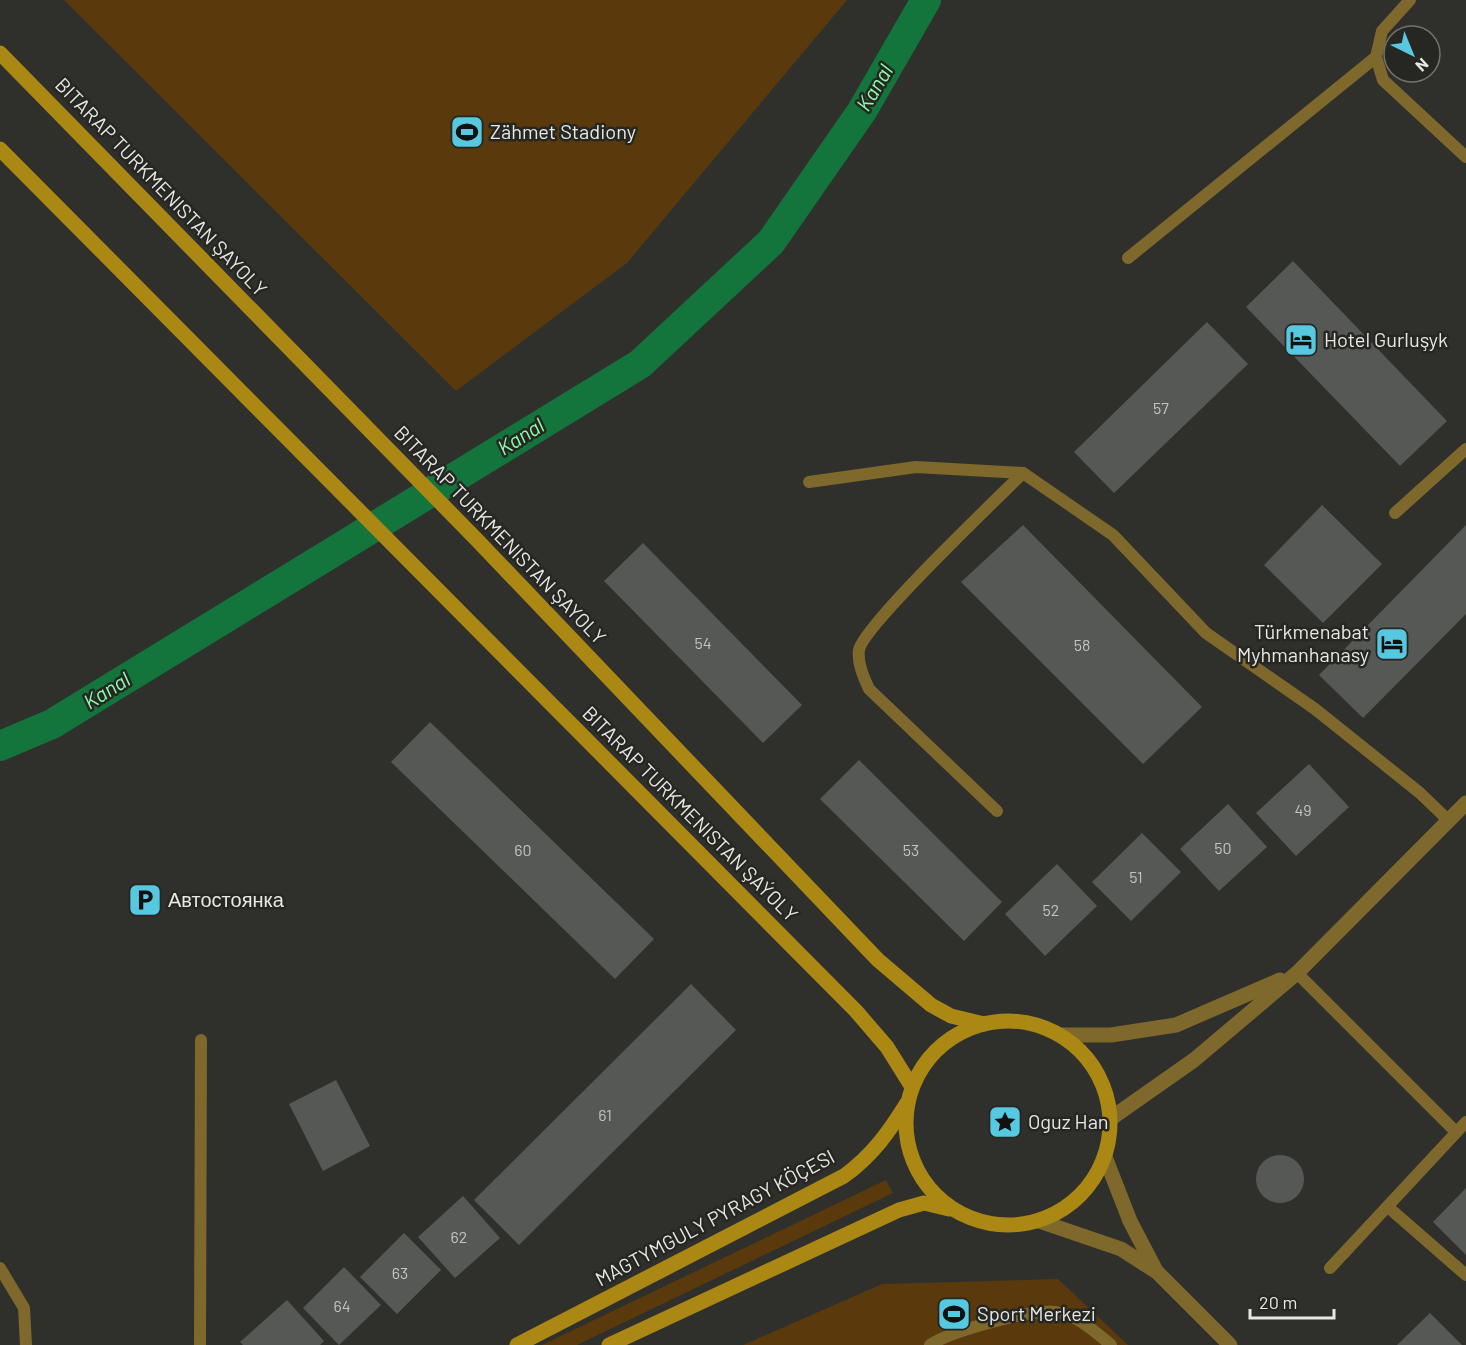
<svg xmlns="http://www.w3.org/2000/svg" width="1466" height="1345" viewBox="0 0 1466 1345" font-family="Barlow,sans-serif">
  <rect width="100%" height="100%" fill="#2f302c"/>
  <!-- green -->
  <g fill="#5a390d">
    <path d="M64 0H847L627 263 456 391Z"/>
    <path d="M886 1180 893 1193 577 1345H542Z"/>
    <path d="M1058 1279 1128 1345H743L882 1284Z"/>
  </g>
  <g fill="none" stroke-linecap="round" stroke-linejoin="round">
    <!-- canal -->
    <path stroke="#13753b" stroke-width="30" d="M0 746 52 724 640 364 771 242 862 111 926 0"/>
  </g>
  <!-- building -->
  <g fill="#565855">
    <path d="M1293 261 1447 421 1400 466 1246 307Z"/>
    <path d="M1207 322 1248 364 1114 493 1074 452Z"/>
    <path d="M1322 505 1382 564 1323 623 1264 565Z"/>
    <path d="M1023 525 1202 707 1143 764 961 582Z"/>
    <path d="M1466 525V614L1363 718 1319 675Z"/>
    <path d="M643 543 802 705 763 743 604 581Z"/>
    <path d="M430 722 654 939 615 979 391 762Z"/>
    <path d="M859 760 1002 902 964 941 820 799Z"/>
    <path d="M1309 764 1349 807 1296 856 1256 813Z"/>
    <path d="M1228 804 1267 847 1219 891 1180 849Z"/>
    <path d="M1142 833 1181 872 1131 921 1092 882Z"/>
    <path d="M1057 864 1097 906 1045 956 1005 914Z"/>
    <path d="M691 984 736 1030 519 1245 474 1200Z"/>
    <path d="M336 1080 370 1146 323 1171 289 1104Z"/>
    <circle cx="1280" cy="1179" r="24"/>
    <path d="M1466 1188V1255L1433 1222Z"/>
    <path d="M463 1196 500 1238 455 1278 418 1237Z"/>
    <path d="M404 1233 441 1270 397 1314 360 1277Z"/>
    <path d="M344 1267 381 1305 339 1345 303 1308Z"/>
    <path d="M287 1300 324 1341 320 1345H243L240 1342Z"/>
    <path d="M1430 1313 1462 1345H1397Z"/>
  </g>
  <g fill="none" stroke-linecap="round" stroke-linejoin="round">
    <!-- service -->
    <g stroke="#7e682c" stroke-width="12">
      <path d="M1410 0 1382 31 1376 57 1383 80 1466 157"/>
      <path d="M1128 258 1376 57"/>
      <path d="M809 482 916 467 1023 473 1113 535 1206 633 1315 709 1420 793 1449 821"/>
      <path d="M1395 513 1466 449"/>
      <path d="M997 811 869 689C864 678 857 663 859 650 863 626 998 498 1023 473"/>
      <path d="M1297 973 1456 1132"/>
      <path d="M1388 1207 1466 1275"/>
      <path d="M0 1268 24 1308 26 1345"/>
      <path d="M1330 1268 1466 1122"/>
      <path d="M200 1345 201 1040"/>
      <path d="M930 1345C951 1331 1031 1309 1055 1312 1078 1315 1094 1331 1111 1345"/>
    </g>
    <!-- tertiary -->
    <g stroke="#7e682c" stroke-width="15">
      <path d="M1061 1035H1111L1176 1025 1280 980"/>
      <path d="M1110 1119 1194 1060 1297 973 1466 803"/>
      <path d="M1105 1157 1130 1221 1155 1269"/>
      <path d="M1039 1221 1121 1249 1157 1272 1230 1345"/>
    </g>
    <!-- secondary -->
    <g stroke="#ab8714" stroke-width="15">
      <path d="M0 53 477 540 878 960 931 1005 951 1016 984 1024"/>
      <path d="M0 149 856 1011 887 1047 912 1087"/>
      <circle cx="1008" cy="1123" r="102"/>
      <path d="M517 1345 844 1176C872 1156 889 1132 907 1103"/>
      <path d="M609 1345 899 1210 924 1203 949 1209"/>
    </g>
  </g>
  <!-- icons -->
  <defs>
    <g id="stadium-square" transform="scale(1.725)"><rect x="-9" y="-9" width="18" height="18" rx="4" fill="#56c9e1" stroke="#262622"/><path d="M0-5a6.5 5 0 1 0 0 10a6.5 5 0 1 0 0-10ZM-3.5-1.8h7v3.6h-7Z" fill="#111"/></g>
    <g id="hotel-square" transform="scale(1.725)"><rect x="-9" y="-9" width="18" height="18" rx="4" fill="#56c9e1" stroke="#262622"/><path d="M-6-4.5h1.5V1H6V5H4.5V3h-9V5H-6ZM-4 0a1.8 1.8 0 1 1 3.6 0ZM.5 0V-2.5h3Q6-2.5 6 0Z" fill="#111"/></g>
    <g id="parking-square" transform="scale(1.725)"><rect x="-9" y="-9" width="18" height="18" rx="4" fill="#56c9e1" stroke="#262622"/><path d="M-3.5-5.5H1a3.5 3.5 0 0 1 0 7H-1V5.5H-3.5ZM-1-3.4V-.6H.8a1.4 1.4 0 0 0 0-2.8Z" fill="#111"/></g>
    <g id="sight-square" transform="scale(1.725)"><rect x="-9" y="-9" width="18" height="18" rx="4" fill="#56c9e1" stroke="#262622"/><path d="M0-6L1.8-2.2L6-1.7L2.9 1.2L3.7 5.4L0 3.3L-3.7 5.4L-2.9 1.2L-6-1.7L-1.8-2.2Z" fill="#111"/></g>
  </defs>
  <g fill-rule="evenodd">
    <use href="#stadium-square" x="467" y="132"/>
    <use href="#hotel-square" x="1301" y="340"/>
    <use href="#hotel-square" x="1392" y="644"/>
    <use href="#parking-square" x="145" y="900"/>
    <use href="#sight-square" x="1005" y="1122"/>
    <use href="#stadium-square" x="954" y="1314"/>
  </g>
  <g text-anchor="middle" stroke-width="5" stroke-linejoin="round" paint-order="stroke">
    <!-- number labels -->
    <g font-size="16" fill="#c3c4c1">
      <text x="1161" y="414">57</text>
      <text x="703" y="649">54</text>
      <text x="1082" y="651">58</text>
      <text x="1303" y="816">49</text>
      <text x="1223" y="854">50</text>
      <text x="523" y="856">60</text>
      <text x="911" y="856">53</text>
      <text x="1136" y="883">51</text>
      <text x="1051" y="916">52</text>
      <text x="605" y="1121">61</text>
      <text x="459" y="1243">62</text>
      <text x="400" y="1279">63</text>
      <text x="342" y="1312">64</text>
    </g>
    <!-- poi labels -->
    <g font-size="20" fill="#e7e8e5" stroke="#262622" text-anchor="start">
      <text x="490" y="139">Zähmet Stadiony</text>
      <text x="1324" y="347">Hotel Gurluşyk</text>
      <text x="1369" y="639" text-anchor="end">Türkmenabat<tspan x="1369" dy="23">Myhmanhanasy</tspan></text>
      <text x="168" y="907">Автостоянка</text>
      <text x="1028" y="1129">Oguz Han</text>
      <text x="977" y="1321">Sport Merkezi</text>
    </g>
    <!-- street labels -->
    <g font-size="20" fill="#e7e8e5" stroke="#262622">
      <text transform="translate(161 187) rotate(46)" y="7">BITARAP TURKMENISTAN ŞAYOLY</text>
      <text transform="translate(500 535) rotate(46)" y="7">BITARAP TURKMENISTAN ŞAYOLY</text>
      <text transform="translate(690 814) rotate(45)" y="7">BITARAP TURKMENISTAN ŞAÝOLY</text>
      <text transform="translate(715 1218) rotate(-28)" y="7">MAGTYMGULY PYRAGY KÖÇESI</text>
    </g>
    <!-- water labels -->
    <g font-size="21" font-style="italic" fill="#8cfeab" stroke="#262622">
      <text transform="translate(875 88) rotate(-59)" y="7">Kanal</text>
      <text transform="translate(521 437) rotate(-32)" y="7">Kanal</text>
      <text transform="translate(107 691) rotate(-32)" y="7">Kanal</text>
    </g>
  </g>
  <!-- north arrow -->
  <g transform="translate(1412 54) rotate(137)"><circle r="28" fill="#262622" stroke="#737470" stroke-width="1.5"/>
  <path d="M0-4.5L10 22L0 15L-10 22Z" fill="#56c9e1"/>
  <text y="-9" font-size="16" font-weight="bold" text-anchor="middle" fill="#e7e8e5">N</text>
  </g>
  <!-- scale -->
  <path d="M1250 1309v9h84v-9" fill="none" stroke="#e7e8e5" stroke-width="3"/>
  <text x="1259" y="1309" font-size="18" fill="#e7e8e5" stroke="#262622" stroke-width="4.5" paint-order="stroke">20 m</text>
</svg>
